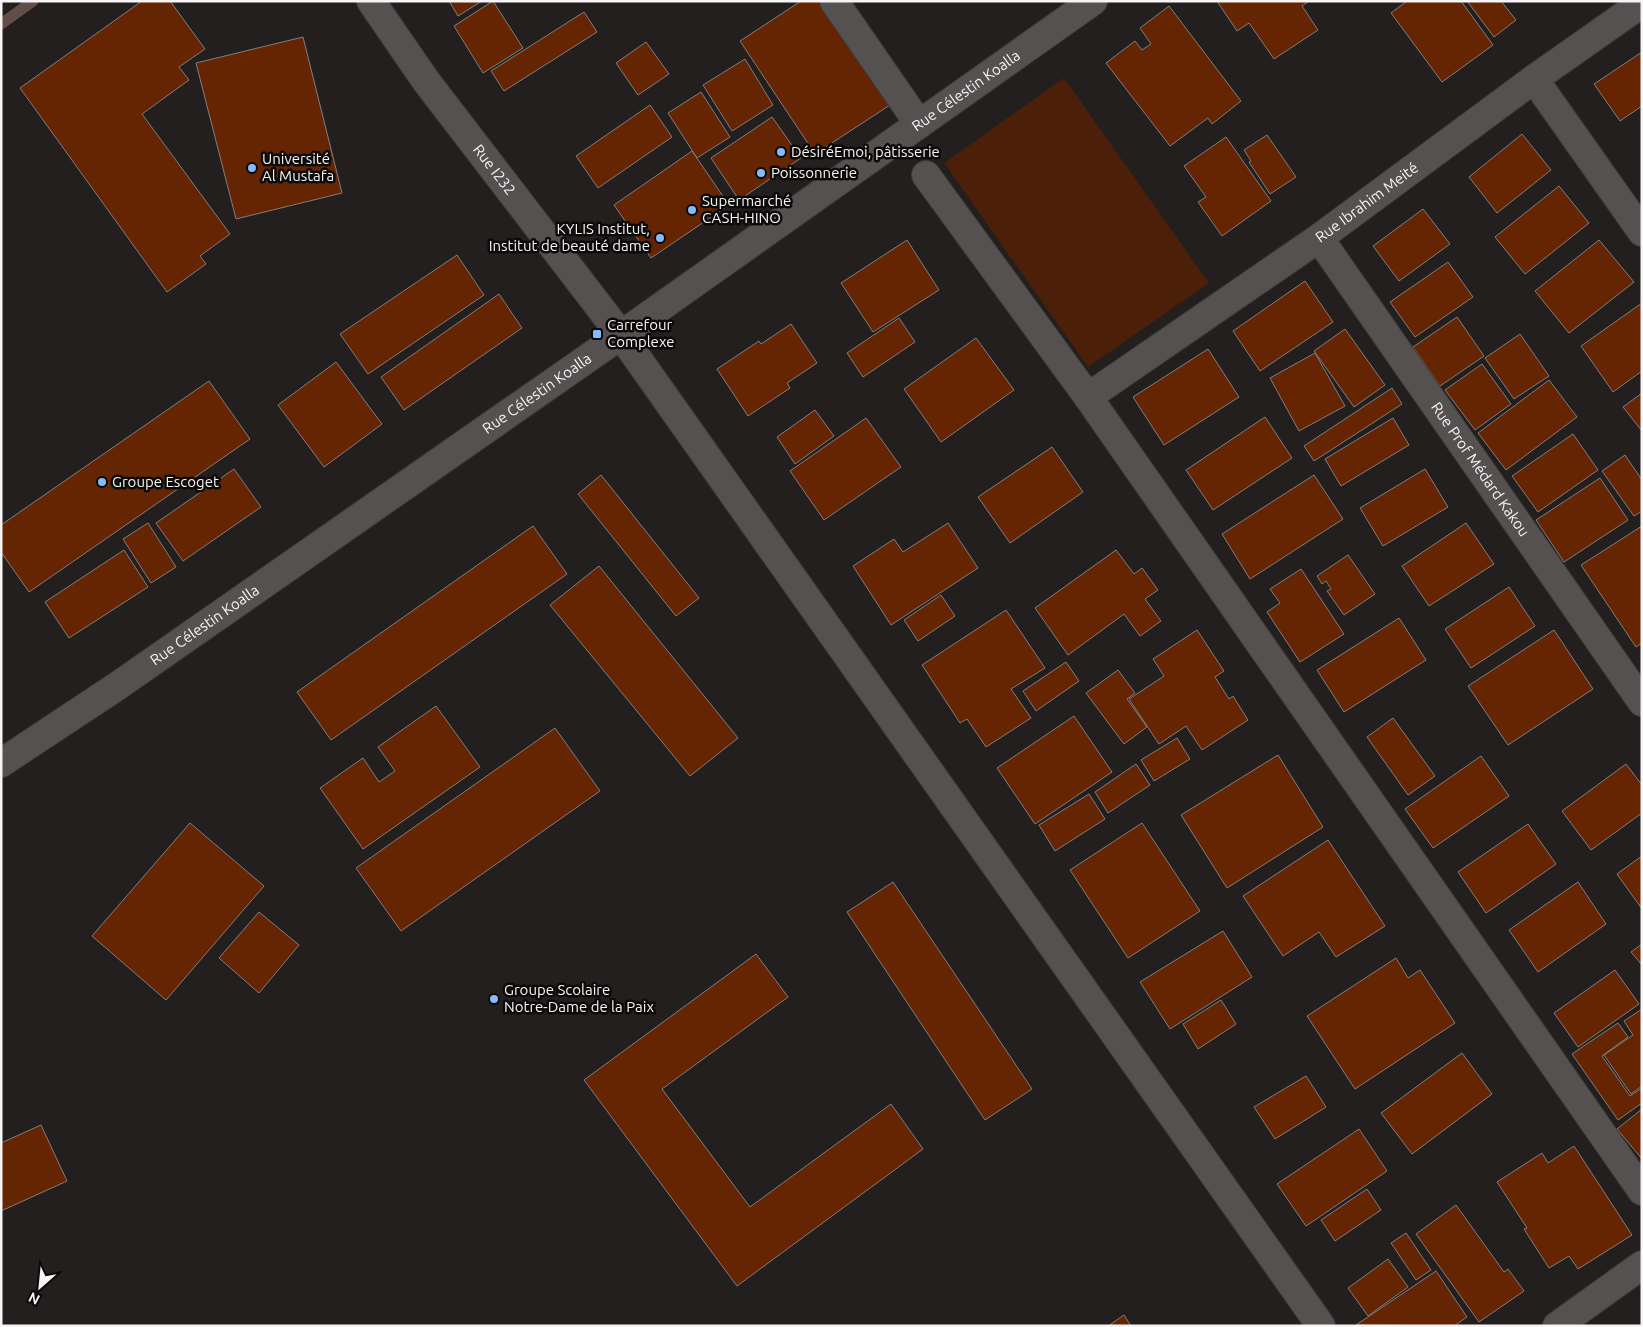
<svg xmlns="http://www.w3.org/2000/svg" width="1643" height="1327" viewBox="0 0 1643 1327" font-family="Ubuntu,sans-serif">
  <rect width="100%" height="100%" fill="#221f1e"/>
  <!-- green -->
  <path fill="#4c1f09" d="M1064 78 1209 283 1088 367 944 163Z"/>
  <g fill="none" stroke-linecap="round" stroke-linejoin="round">
    <!-- stream -->
    <path stroke="#634d49" stroke-width="11" d="M1 24 33 1"/>
  </g>
  <!-- building -->
  <g fill="#652503" stroke="#827e7d">
    <path d="M142 1H170L205 49 179 67 189 80 142 114 230 234 200 256 206 264 167 292 20 88Z"/>
    <path d="M449 1H482L458 16Z"/>
    <path d="M493 1 523 48 483 73 454 26Z"/>
    <path d="M801 1H821L890 105 815 154 740 41Z"/>
    <path d="M1217 1H1309L1302 6 1318 30 1274 59 1249 23 1237 31Z"/>
    <path d="M1407 1H1461L1493 45 1442 82 1391 13Z"/>
    <path d="M1467 1H1501L1516 20 1494 37Z"/>
    <path d="M1169 6 1241 101 1212 124 1208 118 1170 146 1106 63 1135 41 1142 50 1151 44 1140 28Z"/>
    <path d="M584 12 597 32 504 91 491 71Z"/>
    <path d="M303 37 342 193 236 219 196 63Z"/>
    <path d="M646 42 669 74 638 95 616 63Z"/>
    <path d="M1642 52V106L1620 121 1594 84Z"/>
    <path d="M745 59 773 105 732 131 703 85Z"/>
    <path d="M701 92 730 137 697 158 668 113Z"/>
    <path d="M650 105 672 137 598 188 576 156Z"/>
    <path d="M772 117 801 158 739 200 711 158Z"/>
    <path d="M1522 134 1551 170 1497 213 1469 177Z"/>
    <path d="M1267 135 1296 177 1270 194 1249 162 1251 161 1244 150Z"/>
    <path d="M1226 137 1271 201 1222 236 1198 202 1206 197 1184 166Z"/>
    <path d="M692 151 729 205 651 258 614 205Z"/>
    <path d="M1559 186 1589 223 1525 274 1495 237Z"/>
    <path d="M1423 209 1450 244 1399 281 1373 246Z"/>
    <path d="M907 240 939 290 873 332 841 283Z"/>
    <path d="M1599 240 1634 282 1569 333 1535 291Z"/>
    <path d="M457 255 484 295 368 374 340 334Z"/>
    <path d="M1448 262 1473 297 1415 337 1390 302Z"/>
    <path d="M1305 281 1333 322 1260 371 1233 331Z"/>
    <path d="M499 294 522 328 404 410 381 377Z"/>
    <path d="M1642 303V371L1613 392 1581 346Z"/>
    <path d="M1457 317 1484 356 1440 386 1413 347Z"/>
    <path d="M899 318 915 342 863 377 847 353Z"/>
    <path d="M791 324 817 363 787 383 790 388 748 416 717 369 759 341 761 344Z"/>
    <path d="M1345 329 1385 385 1354 407 1314 351Z"/>
    <path d="M1520 334 1549 376 1514 399 1485 358Z"/>
    <path d="M976 338 1014 390 941 442 904 389Z"/>
    <path d="M1208 349 1239 397 1164 445 1133 397Z"/>
    <path d="M1315 353 1345 406 1299 431 1270 378Z"/>
    <path d="M336 362 382 424 324 467 278 405Z"/>
    <path d="M1482 364 1511 404 1475 430 1445 390Z"/>
    <path d="M1549 380 1577 417 1506 470 1478 433Z"/>
    <path d="M209 381 250 439 29 592 1 552V525Z"/>
    <path d="M1392 388 1402 404 1314 461 1304 446Z"/>
    <path d="M1642 393V431L1623 407Z"/>
    <path d="M815 410 834 436 795 464 777 437Z"/>
    <path d="M1265 417 1292 458 1213 510 1186 470Z"/>
    <path d="M866 418 901 467 824 520 790 471Z"/>
    <path d="M1393 418 1409 445 1341 486 1325 459Z"/>
    <path d="M1573 434 1598 470 1538 512 1512 476Z"/>
    <path d="M1052 447 1083 492 1010 543 978 497Z"/>
    <path d="M1625 455 1642 480V511L1634 516 1602 471Z"/>
    <path d="M234 469 261 507 183 561 156 523Z"/>
    <path d="M1425 469 1448 507 1383 546 1360 508Z"/>
    <path d="M601 475 699 598 676 616 578 494Z"/>
    <path d="M1314 475 1343 519 1250 579 1222 534Z"/>
    <path d="M1600 478 1628 520 1564 562 1536 520Z"/>
    <path d="M148 523 176 567 151 583 123 539Z"/>
    <path d="M948 523 978 568 891 625 853 566 894 539 903 552Z"/>
    <path d="M1466 523 1494 564 1429 606 1402 566Z"/>
    <path d="M533 526 567 574 331 740 297 692Z"/>
    <path d="M1642 526V643L1636 647 1581 565Z"/>
    <path d="M124 550 148 587 69 638 45 602Z"/>
    <path d="M1116 550 1134 574 1142 568 1158 590 1145 599 1161 621 1140 636 1124 614 1068 655 1035 608Z"/>
    <path d="M1348 555 1375 594 1344 615 1327 591 1331 589 1326 581 1322 584 1317 576Z"/>
    <path d="M599 566 738 738 690 776 550 605Z"/>
    <path d="M1301 569 1344 634 1300 662 1267 612 1280 603 1270 589Z"/>
    <path d="M1509 587 1535 626 1471 668 1445 629Z"/>
    <path d="M941 595 955 616 918 641 904 620Z"/>
    <path d="M1006 610 1045 668 1011 689 1031 718 986 747 967 719 960 723 922 665Z"/>
    <path d="M1399 618 1426 660 1344 712 1317 670Z"/>
    <path d="M1197 630 1224 671 1215 677 1229 699 1233 696 1248 720 1202 750 1186 726 1159 744 1129 699 1164 676 1153 659Z"/>
    <path d="M1554 630 1593 689 1508 745 1468 686Z"/>
    <path d="M1066 662 1079 681 1036 711 1023 691Z"/>
    <path d="M1118 670 1135 693 1127 699 1147 727 1124 744 1086 693Z"/>
    <path d="M436 706 480 767 363 849 320 788 363 758 379 782 395 771 378 747Z"/>
    <path d="M1074 716 1112 772 1035 824 997 768Z"/>
    <path d="M1393 718 1435 776 1408 795 1367 737Z"/>
    <path d="M555 728 600 791 401 931 356 868Z"/>
    <path d="M1177 738 1190 759 1154 781 1141 760Z"/>
    <path d="M1278 755 1323 827 1227 888 1181 815Z"/>
    <path d="M1481 756 1509 796 1433 848 1405 809Z"/>
    <path d="M1136 764 1150 785 1108 813 1095 792Z"/>
    <path d="M1626 764 1642 785V813L1591 850 1562 811Z"/>
    <path d="M1089 794 1105 819 1055 851 1039 825Z"/>
    <path d="M190 823 264 886 166 1000 92 936Z"/>
    <path d="M1142 823 1200 911 1128 958 1070 870Z"/>
    <path d="M1528 824 1556 864 1486 913 1458 872Z"/>
    <path d="M1328 840 1385 926 1336 957 1319 932 1283 956 1243 896Z"/>
    <path d="M1642 856V909L1617 874Z"/>
    <path d="M893 882 1032 1089 985 1120 847 912Z"/>
    <path d="M1578 882 1606 924 1538 972 1509 930Z"/>
    <path d="M259 912 299 945 259 993 219 958Z"/>
    <path d="M1223 931 1252 977 1170 1029 1140 982Z"/>
    <path d="M1642 944V965L1631 952Z"/>
    <path d="M756 954 788 997 662 1089 750 1207 891 1104 923 1149 737 1286 584 1080Z"/>
    <path d="M1396 958 1408 978 1420 970 1455 1023 1355 1089 1307 1016Z"/>
    <path d="M1615 970 1639 1004 1578 1047 1554 1013Z"/>
    <path d="M1221 1000 1236 1024 1198 1049 1183 1024Z"/>
    <path d="M1642 1009V1086L1631 1094 1604 1055 1633 1035 1624 1021Z"/>
    <path d="M1618 1023 1628 1037 1602 1056 1630 1096 1642 1088V1103L1618 1120 1572 1054Z"/>
    <path d="M1462 1053 1492 1094 1412 1154 1381 1113Z"/>
    <path d="M1306 1076 1326 1107 1275 1139 1254 1107Z"/>
    <path d="M1642 1109V1159L1617 1129Z"/>
    <path d="M41 1125 67 1181 1 1211V1143Z"/>
    <path d="M1359 1129 1387 1171 1306 1226 1277 1184Z"/>
    <path d="M1574 1146 1632 1235 1578 1269 1569 1256 1549 1268 1524 1229 1527 1228 1497 1182 1542 1153 1548 1163Z"/>
    <path d="M1367 1189 1381 1210 1335 1241 1321 1220Z"/>
    <path d="M1456 1205 1504 1272 1508 1269 1524 1291 1479 1322 1416 1234Z"/>
    <path d="M1406 1233 1431 1270 1416 1280 1391 1243Z"/>
    <path d="M1388 1259 1408 1287 1368 1316 1348 1288Z"/>
    <path d="M1436 1271 1467 1317 1454 1326 1356 1325Z"/>
    <path d="M1124 1315 1131 1326H1108Z"/>
  </g>
  <g fill="none" stroke-linecap="round" stroke-linejoin="round">
    <!-- minor casing -->
    <g stroke="#3f3d3c" stroke-width="30">
      <g id="minor">
        <path id="s1" d="M371 1 426 81 621 335 1321 1326"/>
        <path d="M834 1 919 124"/>
        <path d="M1534 79 1642 232"/>
        <path d="M926 175 1088 397 1642 1191"/>
        <path id="s2" d="M1319 238 1642 702"/>
        <path id="s3" d="M1088 397 1319 238 1534 79 1642 3"/>
        <path id="s4" d="M1 763 116 687 621 335 1093 1"/>
        <path d="M1557 1326 1642 1265"/>
      </g>
    </g>
    <!-- minor -->
    <use href="#minor" stroke="#545150" stroke-width="28"/>
  </g>
  <!-- markers -->
  <g fill="#86bbfb" stroke="#0b0a09" stroke-width="2">
    <circle cx="781" cy="152" r="5"/>
    <circle cx="252" cy="168" r="5"/>
    <circle cx="761" cy="173" r="5"/>
    <circle cx="692" cy="210" r="5"/>
    <circle cx="660" cy="238" r="5"/>
    <rect x="592" y="329" width="10" height="10" rx="2.5"/>
    <circle cx="102" cy="482" r="5"/>
    <circle cx="494" cy="999" r="5"/>
  </g>
  <g text-anchor="middle" stroke-width="5" stroke-linejoin="round" paint-order="stroke">
    <!-- street labels -->
    <g font-size="15" fill="#f6f4f4" stroke="#0b0a09">
      <text dy="5" stroke="none"><textPath href="#s4" startOffset="1176">Rue Célestin Koalla</textPath></text>
      <text dy="5" stroke="none"><textPath href="#s1" startOffset="209">Rue I232</textPath></text>
      <text dy="5" stroke="none"><textPath href="#s3" startOffset="340">Rue Ibrahim Meité</textPath></text>
      <text dy="5" stroke="none"><textPath href="#s4" startOffset="651">Rue Célestin Koalla</textPath></text>
      <text dy="5" stroke="none"><textPath href="#s2" startOffset="282">Rue Prof Médard Kakou</textPath></text>
      <text dy="5" stroke="none"><textPath href="#s4" startOffset="246">Rue Célestin Koalla</textPath></text>
    </g>
    <!-- poi labels -->
    <g font-size="15" fill="#f6f4f4" stroke="#0b0a09" text-anchor="start">
      <text x="791" y="157">DésiréEmoi, pâtisserie</text>
      <text x="262" y="164">Université<tspan x="262" dy="17">Al Mustafa</tspan></text>
      <text x="771" y="178">Poissonnerie</text>
      <text x="702" y="206">Supermarché<tspan x="702" dy="17">CASH-HINO</tspan></text>
      <text x="650" y="234" text-anchor="end">KYLIS Institut,<tspan x="650" dy="17">Institut de beauté dame</tspan></text>
      <text x="607" y="330">Carrefour<tspan x="607" dy="17">Complexe</tspan></text>
      <text x="112" y="487">Groupe Escoget</text>
      <text x="504" y="995">Groupe Scolaire<tspan x="504" dy="17">Notre-Dame de la Paix</tspan></text>
    </g>
  </g>
  <!-- border -->
  <rect width="1643" height="1327" fill="none" stroke="#f6f4f4" stroke-width="5"/>
  <!-- north arrow -->
  <g transform="translate(40 1287) rotate(207)" stroke="#0b0a09" stroke-width="4" paint-order="stroke">
  <path d="M0-4L9 19L0 12L-9 19Z" fill="#f6f4f4"/>
  <text y="-8" font-size="14" font-weight="bold" text-anchor="middle" fill="#f6f4f4">N</text>
  </g>
</svg>
